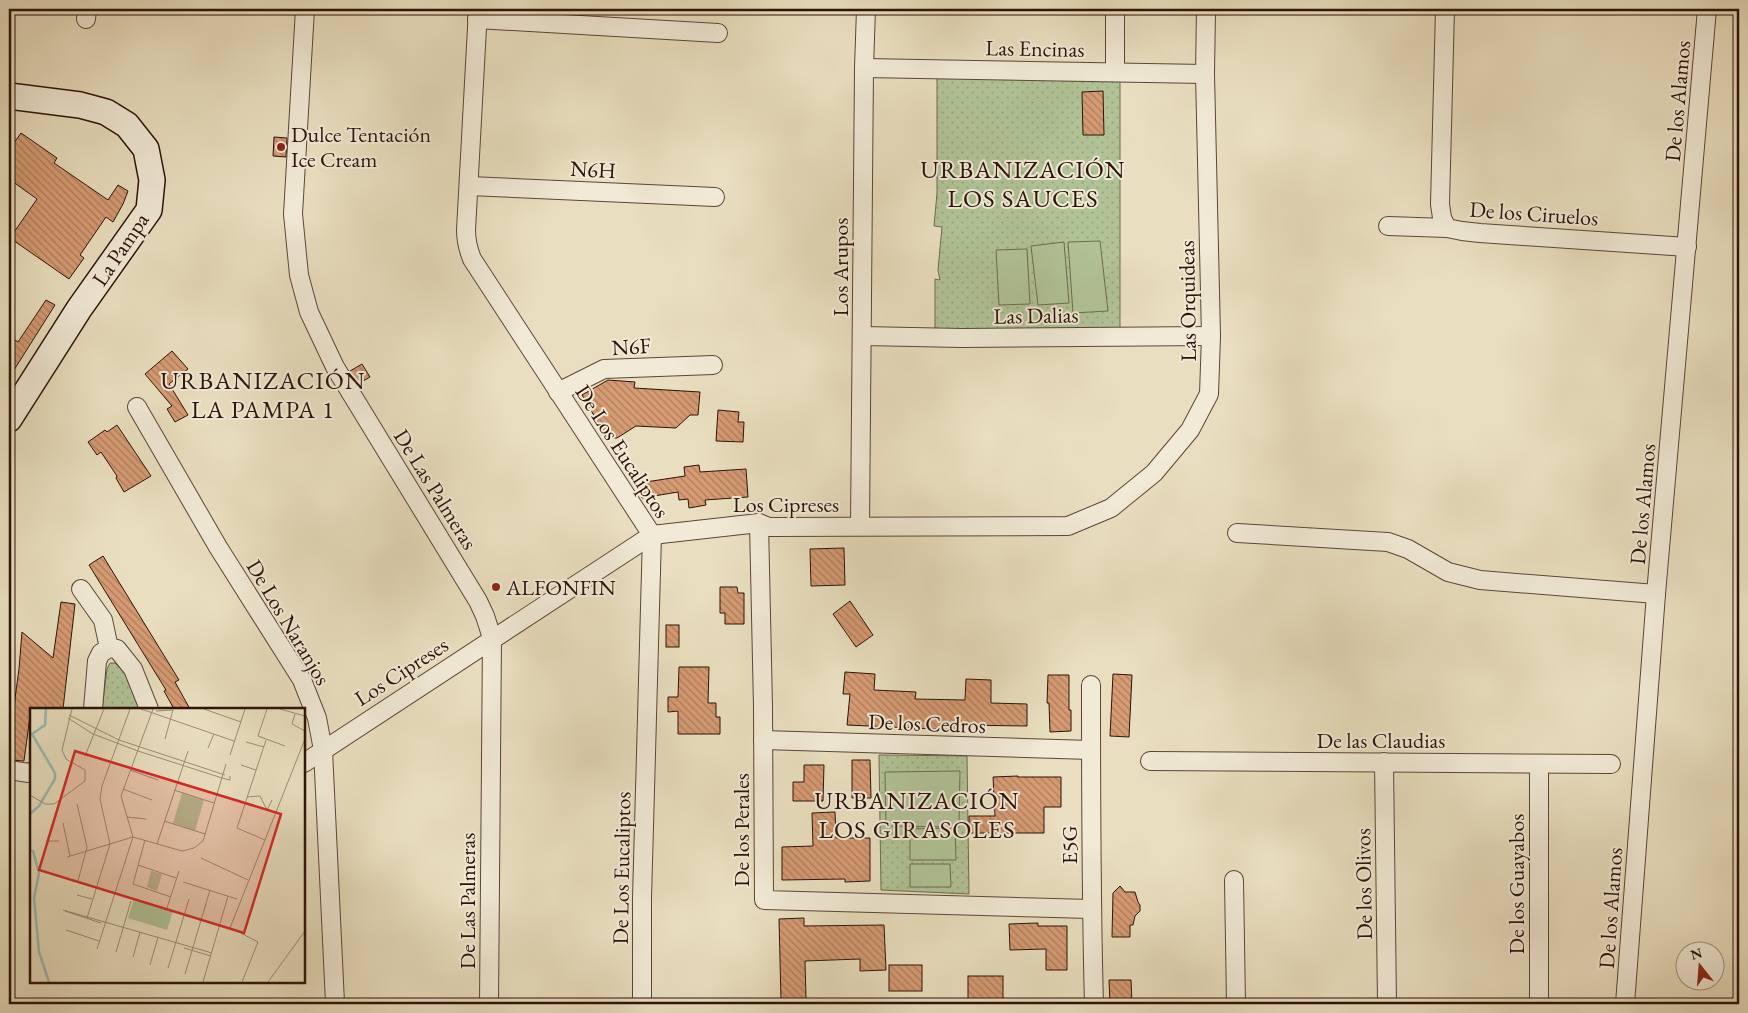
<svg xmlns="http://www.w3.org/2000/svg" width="1748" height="1013" viewBox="0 0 1748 1013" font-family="'EB Garamond',serif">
  <defs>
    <pattern id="grass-dots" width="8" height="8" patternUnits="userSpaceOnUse" patternTransform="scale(1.25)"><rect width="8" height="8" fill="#b0c397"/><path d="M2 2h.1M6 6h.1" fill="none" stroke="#98a781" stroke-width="1.8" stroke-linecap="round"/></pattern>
    <pattern id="building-back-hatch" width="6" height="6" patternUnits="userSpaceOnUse" patternTransform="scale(1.25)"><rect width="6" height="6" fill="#d69b73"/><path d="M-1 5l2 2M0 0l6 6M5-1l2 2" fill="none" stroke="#ae7d5d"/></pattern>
  </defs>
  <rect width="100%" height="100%" fill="#e9dfc0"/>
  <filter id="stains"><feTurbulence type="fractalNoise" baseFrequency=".004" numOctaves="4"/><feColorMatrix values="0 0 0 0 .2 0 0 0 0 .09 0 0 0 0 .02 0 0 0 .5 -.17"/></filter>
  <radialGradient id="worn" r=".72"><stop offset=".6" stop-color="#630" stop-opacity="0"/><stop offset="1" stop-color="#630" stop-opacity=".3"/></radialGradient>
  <!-- grass -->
  <g fill="url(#grass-dots)" stroke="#6e6b50">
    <path d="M937 74 1120 78V336L935 330V279L940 280 938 270 942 227 934 226 937 193Z"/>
    <path d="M110 663H115L128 676 139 709H102L107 669Z"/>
    <path d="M879 755 967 756 969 894 881 890Z"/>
  </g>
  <!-- garden -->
  <g fill="#b0c397" stroke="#6e6b50">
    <path d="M1100 241 1108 311 1073 313 1068 242Z"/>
    <path d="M1064 242 1069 303 1038 305 1031 246Z"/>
    <path d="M1027 249 1030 304 999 305 996 250Z"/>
    <path d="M960 771 959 827 886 826 885 772Z"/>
    <path d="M955 828 956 860H910V829Z"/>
    <path d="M910 864H950L951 887H910Z"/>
  </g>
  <!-- building -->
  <g fill="url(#building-back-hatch)" stroke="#2c1309">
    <path d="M1103 91 1104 135H1083L1082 92Z"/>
    <path d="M21 133 57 158 54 163 108 200 118 185 128 191 123 204 113 222 106 217 80 255 84 258 69 279 10 238 37 199 9 179V150Z"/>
    <path d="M274 137 287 138 286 157 273 156Z"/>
    <path d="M46 300 55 305 9 378V350L15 340 18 342Z"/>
    <path d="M172 351 188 369 169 384 188 415 175 422 167 409 172 406 145 374Z"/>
    <path d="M362 364 370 377 358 384 350 371Z"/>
    <path d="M608 380 635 382 634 388 700 392 698 415H690L676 428 636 426 617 438H607L582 395Z"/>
    <path d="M718 410 739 412 738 422H744L743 442 716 441Z"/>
    <path d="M117 425 151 476 124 492 116 478 117 476 101 452 97 455 88 442 105 430 107 432Z"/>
    <path d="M699 465 700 472 746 469 748 497 705 500 706 505 689 508 688 499 679 500 678 492 642 498 639 483 685 476 684 467Z"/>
    <path d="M844 548 845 585 811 586 810 549Z"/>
    <path d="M103 556 179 680 175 682 190 709H174L164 691 166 690 89 565Z"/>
    <path d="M720 587H737L738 593H744V624H725V613H720Z"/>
    <path d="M850 601 873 635 856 647 833 614Z"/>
    <path d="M61 602 75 604 63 709H31L24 761 9 760V743L19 669 22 632 53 658Z"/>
    <rect x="666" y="625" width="13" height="22"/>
    <path d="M679 667H709L708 703H716V717H720V734H678V711L668 712V697H678Z"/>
    <path d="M845 672 875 674 874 690 916 692 915 699 965 700 966 679 991 680V703L1027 704V726L956 725 955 730 847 725 850 694H843Z"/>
    <path d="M1113 674 1132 675 1129 737 1110 736Z"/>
    <path d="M1048 675H1069V710H1071V731L1050 732 1049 703H1047Z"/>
    <path d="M852 760H870L871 798H852Z"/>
    <path d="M804 765H824L823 801H793V782H804Z"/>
    <path d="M1018 776V777H1061V807H1044V833H969V816H995L993 777Z"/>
    <path d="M835 812 836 838H870V881L845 882V879L782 880V847L813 846 812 813Z"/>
    <path d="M1120 886 1125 892H1135L1138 902 1140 905V911L1135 916 1133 925H1130V937H1112L1113 893Z"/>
    <path d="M804 918V926L884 925 886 970 860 971V959L805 961 806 999 781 1000 779 919Z"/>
    <path d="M1038 923V926H1067V970H1046V949L1010 950 1009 924Z"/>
    <rect x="889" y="965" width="33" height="26"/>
    <rect x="968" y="976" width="35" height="27"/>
    <path d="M1109 980H1131L1132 1004H1110Z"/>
  </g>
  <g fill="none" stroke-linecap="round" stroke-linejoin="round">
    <!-- street casing -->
    <g stroke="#5b4637" stroke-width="20">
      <g id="street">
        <path d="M305 9 293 214 299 275 309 312 335 367 478 601 485 616 492 638 489 1004"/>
        <path d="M478 9 466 230C466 241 468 249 472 259L652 535 642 899V1004"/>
        <path d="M1445 9 1440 204 1442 218 1447 228 1462 231 1480 233 1687 247"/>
        <path d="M86 19 87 9"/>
        <path d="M477 19 718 33"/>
        <path d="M864 68 1205 74"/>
        <path d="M1115 72V9"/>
        <path d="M469 186 715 197"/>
        <path d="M1388 226 1447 228"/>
        <path d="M862 336 962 338 1211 336"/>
        <path d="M558 392 604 369 713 365"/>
        <path d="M137 407 218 547 302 680 317 718 323 750 335 1003"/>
        <path d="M759 523 763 707 764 900 1091 909"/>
        <path d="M860 526 864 68 866 9"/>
        <path d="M1237 533 1388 542 1408 549 1448 572 1480 580 1656 594"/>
        <path d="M81 589 103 620 109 648"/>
        <path d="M1091 685C1091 792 1091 898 1094 1004"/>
        <path d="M93 709 97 661 101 653 109 648 117 649 133 669 149 709"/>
        <path d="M763 740 1091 750"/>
        <path d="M1150 761 1611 764"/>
        <path d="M1384 762 1387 1004"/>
        <path d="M304 763 652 535 759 523 769 527 1068 526 1111 508 1154 473 1190 430 1209 394 1211 336 1205 74 1206 9"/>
        <path d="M1539 764V1004"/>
        <path d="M9 770 29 773 31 772"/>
        <path d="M1234 880 1236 1004"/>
        <path d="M1625 1004 1656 594 1707 9"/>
      </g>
    </g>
    <!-- secondary casing -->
    <g stroke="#2c1309" stroke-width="28">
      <path id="secondary" d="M9 96 80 105 106 112 127 125 146 149 152 180 149 210 79 309 9 419"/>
    </g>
    <!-- street -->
    <use href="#street" stroke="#f1ead6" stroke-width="18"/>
    <!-- secondary -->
    <use href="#secondary" stroke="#f1ead6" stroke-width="25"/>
  </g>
  <!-- markers -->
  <g fill="#8f2418" stroke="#f1ead6" stroke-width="2">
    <circle cx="281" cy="147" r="5"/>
    <circle cx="496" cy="587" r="5"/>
  </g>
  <g text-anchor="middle" stroke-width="4" stroke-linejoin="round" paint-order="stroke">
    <!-- street labels -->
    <g font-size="22" fill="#2c1309" stroke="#f1ead6">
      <text transform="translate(1035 48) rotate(1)" y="8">Las Encinas</text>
      <text transform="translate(1677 101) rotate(-85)" y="8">De los Alamos</text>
      <text transform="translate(593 169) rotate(3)" y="8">N6H</text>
      <text transform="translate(1534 213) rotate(4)" y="8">De los Ciruelos</text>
      <text transform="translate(120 249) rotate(-56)" y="8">La Pampa</text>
      <text transform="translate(840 267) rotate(-90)" y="8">Los Arupos</text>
      <text transform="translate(1187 301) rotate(-91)" y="8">Las Orquideas</text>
      <text transform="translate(1036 315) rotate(-1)" y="8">Las Dalias</text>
      <text transform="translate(631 346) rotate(-4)" y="8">N6F</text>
      <text transform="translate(623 451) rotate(57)" y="8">De Los Eucaliptos</text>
      <text transform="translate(436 489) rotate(58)" y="8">De Las Palmeras</text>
      <text x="786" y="512">Los Cipreses</text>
      <text transform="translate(1642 504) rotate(-85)" y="8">De los Alamos</text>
      <text transform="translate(289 622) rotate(59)" y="8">De Los Naranjos</text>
      <text transform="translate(401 671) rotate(-33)" y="8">Los Cipreses</text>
      <text transform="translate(927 723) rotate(2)" y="8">De los Cedros</text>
      <text x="1381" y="748">De las Claudias</text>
      <text transform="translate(741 830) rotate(-90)" y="8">De los Perales</text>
      <text transform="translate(1069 845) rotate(-90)" y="8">E5G</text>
      <text transform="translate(621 868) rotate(-89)" y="8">De Los Eucaliptos</text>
      <text transform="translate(1363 884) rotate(-91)" y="8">De los Olivos</text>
      <text transform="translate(1516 884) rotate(-90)" y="8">De los Guayabos</text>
      <text transform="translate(467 901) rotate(-90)" y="8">De Las Palmeras</text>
      <text transform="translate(1610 908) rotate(-86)" y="8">De los Alamos</text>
    </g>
    <!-- poi labels -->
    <g font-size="22" fill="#2c1309" stroke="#f1ead6" text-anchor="start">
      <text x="291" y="142">Dulce Tentación<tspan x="291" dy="25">Ice Cream</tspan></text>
      <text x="506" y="595">ALFONFIN</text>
    </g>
    <!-- quarter labels -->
    <g font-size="25" letter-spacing="1" fill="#2c1309" stroke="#f1ead6">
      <text x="1023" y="178">URBANIZACIÓN<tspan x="1023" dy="29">LOS SAUCES</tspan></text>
      <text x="263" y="389">URBANIZACIÓN<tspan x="263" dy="29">LA PAMPA 1</tspan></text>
      <text x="917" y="809">URBANIZACIÓN<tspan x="917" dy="29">LOS GIRASOLES</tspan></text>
    </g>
  </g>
  <!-- overview -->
  <g transform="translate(30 708)">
    <rect width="275" height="275" fill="#e9dfc0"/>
    <path d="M152 85 174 92 165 123 143 115ZM121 163 132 166 127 183 117 179ZM104 191 143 203 137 222 98 210Z" fill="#b0c397"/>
    <path fill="none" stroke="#97bdb3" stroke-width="2.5" d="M0 106 9 98 25 71V65L2 26 15 17 16 1M0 142 3 143 9 165 4 190 9 244 19 274"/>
    <path fill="none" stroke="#9d8d77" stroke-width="1" d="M111 1 204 33M174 1 211 14M237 1 228 28 255 38M250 1 275 8M126 3 143 2M265 6 262 16 275 23M39 7 89 32 195 67M38 10 63 26 108 43 192 70 200 72V68M135 31 143 2M216 34 234 39M178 40 184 26M200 47 215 1M55 48 74 1M211 57 226 62M100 62 128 72M93 81 122 92M144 82 184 95M0 87 15 96H24L55 73V62L36 51 32 42 42 1M217 89 230 88 237 102 242 92M47 96 57 139 48 173M97 109 116 111M134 113 175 126M33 115 40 148M21 121 17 133H29M115 132 103 176 141 189M235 132 207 120 236 32M127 136 158 43M37 149 103 129 152 143 164 140 173 133 196 56M171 150 218 172M108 157 146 170M153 174 207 191M47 187 62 191M137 200 149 163M33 202 182 245M35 203 71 215M154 207 205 222 228 234 212 274M57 210 80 136 70 91 72 78 100 1M200 220 275 31M36 222 69 233M154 240 181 248M67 241 103 129 91 88 123 1M86 244 101 193M103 249 110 224M120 257 128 229M138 260 159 191M155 266 180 182M173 274 198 188M238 274 275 223"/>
    <path fill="#d62828" fill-opacity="0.15" stroke="#d62828" stroke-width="2.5" d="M45 43 251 106 214 225 9 162Z"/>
    <rect width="275" height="275" fill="none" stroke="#2c1309" stroke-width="2.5"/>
  </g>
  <!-- margin -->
  <rect width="1748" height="1013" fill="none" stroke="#e9dfc0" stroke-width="30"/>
  <rect x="10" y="10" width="1728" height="993" fill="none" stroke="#2c1309" stroke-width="2.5"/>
  <rect x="15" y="15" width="1718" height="983" fill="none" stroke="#2c1309"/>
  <!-- north arrow -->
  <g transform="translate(1700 966) rotate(343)"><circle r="24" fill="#f1ead6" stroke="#a29484"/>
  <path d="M0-4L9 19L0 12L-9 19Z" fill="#8f2418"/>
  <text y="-8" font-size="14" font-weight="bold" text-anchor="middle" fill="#2c1309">N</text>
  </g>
  <rect width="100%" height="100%" filter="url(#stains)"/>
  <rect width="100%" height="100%" fill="url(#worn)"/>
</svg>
